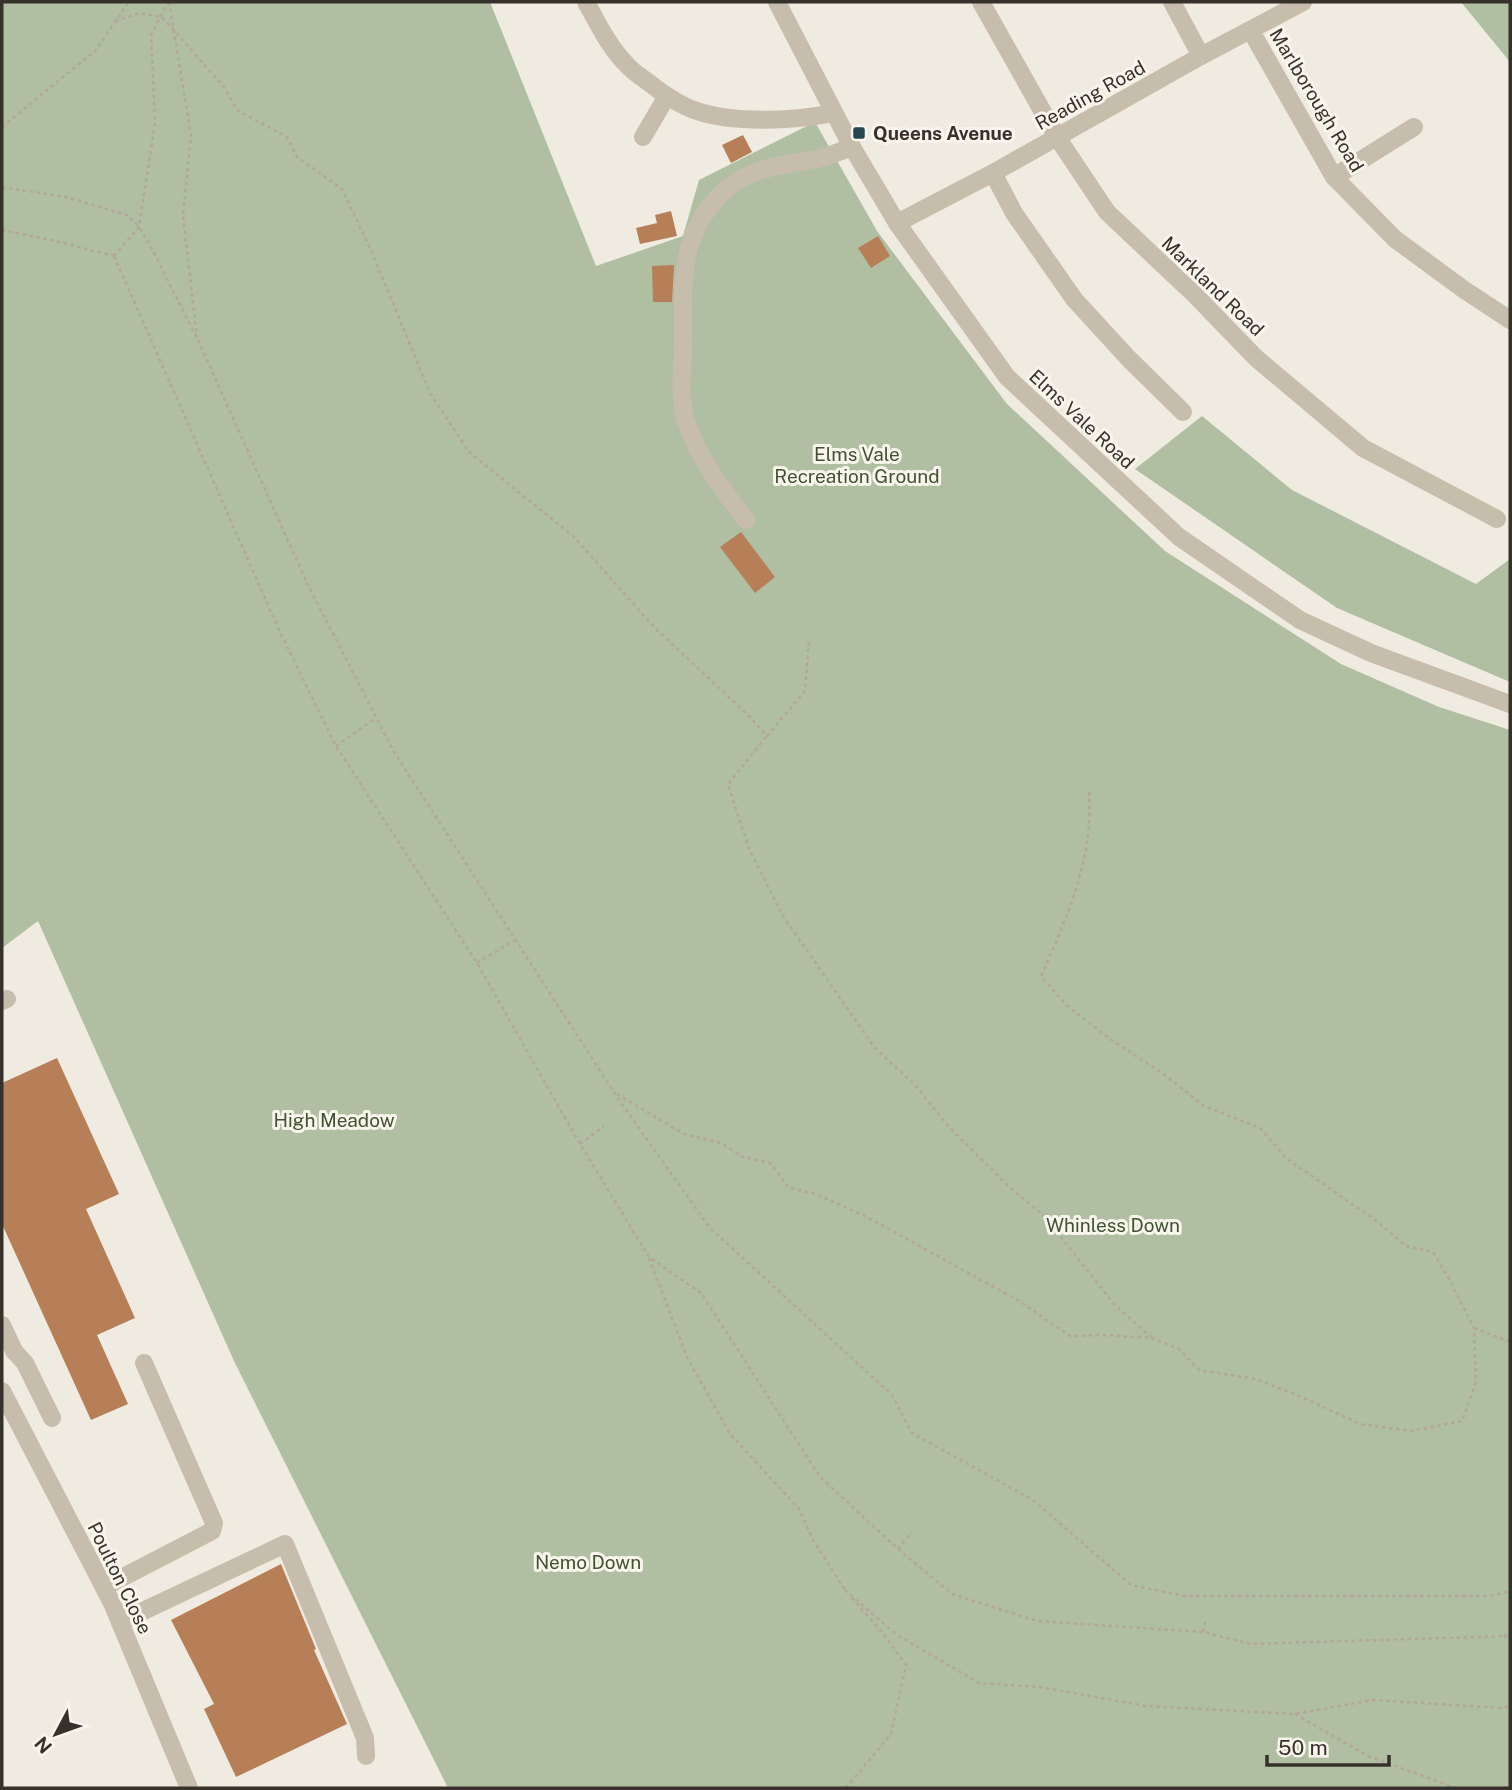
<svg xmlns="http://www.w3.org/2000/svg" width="1512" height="1790" viewBox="0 0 1512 1790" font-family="'Public Sans',sans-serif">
  <rect width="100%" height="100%" fill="#f0ebe0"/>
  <!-- green -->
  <g fill="#b0bea2">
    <path d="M2 2H490L596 266 683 236 699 180 815 122 877 231 1007 404 1165 551 1341 664 1439 707 1510 730V1788H448L234 1361 38 921 2 948Z"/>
    <path d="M1461 2H1510V62Z"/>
    <path d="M1202 416 1292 490 1476 584 1510 559V682L1337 608 1135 469Z"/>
  </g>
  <!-- building -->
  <g fill="#b77f57">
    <path d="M743 135 752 152 731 163 722 145Z"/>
    <path d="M671 211 677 236 640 244 636 228 657 223 655 215Z"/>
    <path d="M878 236 890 256 871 268 858 248Z"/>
    <path d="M674 265 672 302H653L652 266Z"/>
    <path d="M741 532 775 577 755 593 720 547Z"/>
    <path d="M57 1058 119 1194 86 1209 135 1318 97 1335 128 1404 91 1420 2 1224V1083Z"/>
    <path d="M281 1564 316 1649 314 1650 347 1724 236 1777 204 1709 214 1704 171 1620Z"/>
  </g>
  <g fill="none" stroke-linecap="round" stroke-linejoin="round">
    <!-- path -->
    <g stroke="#b3a898" stroke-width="2.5" stroke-dasharray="3.5 3.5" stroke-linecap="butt">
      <path d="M169 2 191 135 183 215 197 338"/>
      <path d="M115 21 140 13 161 17 173 29 224 87 237 110 287 137 297 157 342 189 371 250 430 393 469 452 573 536 657 630 749 716 767 736 805 691 809 639"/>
      <path d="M2 127 95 51 129 2"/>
      <path d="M2 187 66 197 127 215 139 227 152 249 198 340 307 583 394 752 621 1103 710 1228 892 1395 912 1433 1033 1500 1131 1585 1185 1596H1490L1510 1591"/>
      <path d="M2 230 55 241 114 256"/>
      <path d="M114 256 279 630 336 746 477 963 580 1144 649 1257 701 1293 820 1477 898 1549 952 1594 1037 1621 1203 1632 1251 1644 1510 1636"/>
      <path d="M114 256 139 227 155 123 151 35 168 2"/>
      <path d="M766 737 728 784 749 849 783 916 875 1048 915 1085 949 1127 1006 1184 1043 1215 1115 1305 1152 1338"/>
      <path d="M336 746 376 718"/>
      <path d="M477 963 515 940"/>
      <path d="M617 1094 684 1134 721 1143 743 1157 770 1163 789 1188 816 1194 867 1217 1021 1302 1070 1336 1103 1335 1152 1338 1179 1349 1199 1370 1256 1379 1304 1398 1360 1424 1412 1431 1462 1421 1476 1382 1474 1328 1449 1279 1433 1252 1406 1246 1378 1222 1286 1158 1260 1128 1204 1106 1165 1075 1110 1039 1066 1005 1041 976C1068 915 1094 858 1089 790"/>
      <path d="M580 1144 604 1126"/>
      <path d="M649 1258 687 1357 730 1434 799 1509 813 1540 845 1590"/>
      <path d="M1474 1328 1510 1342"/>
      <path d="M898 1549 912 1532"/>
      <path d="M845 1590 897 1635 979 1683 1039 1687 1146 1706 1294 1714 1373 1700 1502 1708 1510 1706"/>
      <path d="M1203 1632 1205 1622"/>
      <path d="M1504 1637 1509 1630"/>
      <path d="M1295 1714 1368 1756 1456 1788"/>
      <path d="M846 1788 891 1734 906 1665 881 1631 851 1597"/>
    </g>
    <!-- minor -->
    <g stroke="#c7bdad" stroke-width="18">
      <path d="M586 2C598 24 609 47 627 65 633 72 641 77 648 82 662 93 677 104 694 110 733 124 793 121 834 113"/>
      <path d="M777 2 852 147 897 223 1007 377 1179 537 1300 620 1371 653 1510 704"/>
      <path d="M981 2 1057 137 1107 212 1195 295 1256 358 1363 448 1497 519"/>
      <path d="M1172 2 1201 56"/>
      <path d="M1251 31 1334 177 1395 239 1463 289 1510 320"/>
      <path d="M643 137 667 96"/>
      <path d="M993 173 1014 213 1074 299 1129 359 1183 412"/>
      <path d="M1334 177 1414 127"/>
      <path d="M897 223 993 173 1201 56 1303 2"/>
      <path d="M746 520C722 489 698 459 686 421 679 399 682 374 683 352 683 317 680 267 693 236 701 217 715 198 731 185 756 167 788 164 817 159 829 156 841 151 852 147"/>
      <path d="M2 1001 7 999"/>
      <path d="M2 1325 14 1351 25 1363 52 1418"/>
      <path d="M2 1391 112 1603 189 1788"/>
      <path d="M104 1587 212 1531 214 1523 144 1363"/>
      <path d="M120 1622 285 1544 365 1738 366 1756"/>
    </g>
  </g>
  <!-- markers -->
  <rect fill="#254853" stroke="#f8f5ec" stroke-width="2.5" x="852" y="126" width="14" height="14" rx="3.5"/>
  <g text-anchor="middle" stroke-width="6" stroke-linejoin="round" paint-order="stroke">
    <!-- street labels -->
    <g font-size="19" fill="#36312b" stroke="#f8f5ec">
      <text transform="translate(1090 95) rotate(-29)" y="7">Reading Road</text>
      <text transform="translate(1317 100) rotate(59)" y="7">Marlborough Road</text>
      <text transform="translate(1213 286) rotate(44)" y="7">Markland Road</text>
      <text transform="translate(1082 419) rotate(43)" y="7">Elms Vale Road</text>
      <text transform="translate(120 1578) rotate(64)" y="7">Poulton Close</text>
    </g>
    <!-- poi labels -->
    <g font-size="19" font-weight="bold" fill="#36312b" stroke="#f8f5ec" text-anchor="start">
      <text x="873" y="140">Queens Avenue</text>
    </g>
    <!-- park labels -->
    <g font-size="19" fill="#415232" stroke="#f8f5ec">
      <text x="857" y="461">Elms Vale<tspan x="857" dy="22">Recreation Ground</tspan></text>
      <text x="334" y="1127">High Meadow</text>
      <text x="1113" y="1232">Whinless Down</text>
      <text x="588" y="1569">Nemo Down</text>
    </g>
  </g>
  <!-- border -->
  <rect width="1512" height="1790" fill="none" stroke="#36312b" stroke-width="7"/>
  <!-- north arrow -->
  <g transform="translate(56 1734) rotate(229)" stroke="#f8f5ec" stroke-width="5" paint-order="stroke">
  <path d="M0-5L12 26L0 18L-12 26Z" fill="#36312b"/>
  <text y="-10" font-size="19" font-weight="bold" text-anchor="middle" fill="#36312b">N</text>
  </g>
  <!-- scale -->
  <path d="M1267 1755v10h122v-10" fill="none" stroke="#36312b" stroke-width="3.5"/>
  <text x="1278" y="1755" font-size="21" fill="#36312b" stroke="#f8f5ec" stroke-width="5" paint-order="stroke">50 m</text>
</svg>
